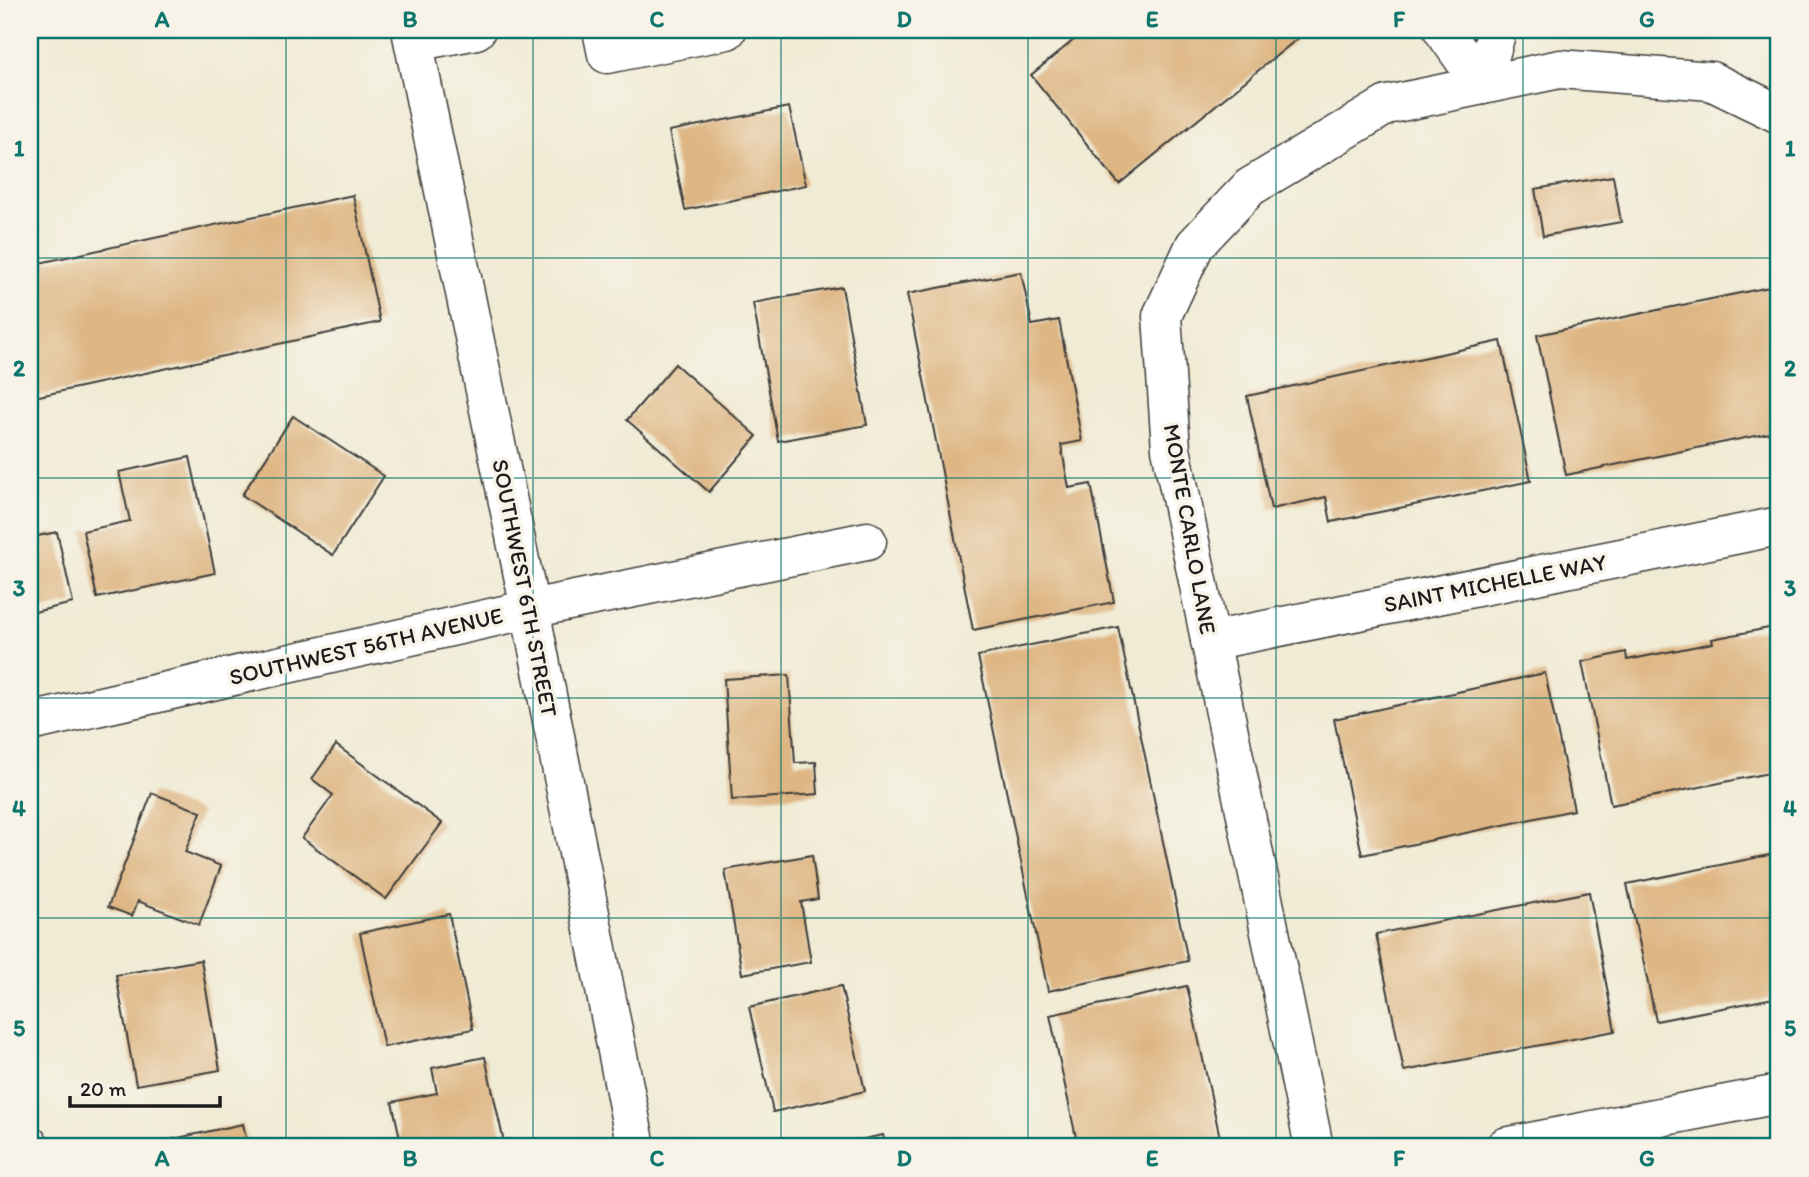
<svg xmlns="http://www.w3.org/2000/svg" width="1809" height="1177" viewBox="0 0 1809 1177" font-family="Itim,sans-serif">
  <rect width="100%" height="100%" fill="#f7f3e8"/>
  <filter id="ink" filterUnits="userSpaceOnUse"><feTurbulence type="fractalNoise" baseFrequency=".0143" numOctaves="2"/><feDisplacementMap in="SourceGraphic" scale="14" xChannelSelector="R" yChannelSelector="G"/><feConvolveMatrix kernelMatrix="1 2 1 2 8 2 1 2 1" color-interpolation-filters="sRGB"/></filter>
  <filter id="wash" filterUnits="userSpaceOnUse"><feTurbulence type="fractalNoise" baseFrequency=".00686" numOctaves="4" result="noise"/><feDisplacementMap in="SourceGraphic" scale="28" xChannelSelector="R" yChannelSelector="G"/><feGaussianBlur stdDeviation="1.57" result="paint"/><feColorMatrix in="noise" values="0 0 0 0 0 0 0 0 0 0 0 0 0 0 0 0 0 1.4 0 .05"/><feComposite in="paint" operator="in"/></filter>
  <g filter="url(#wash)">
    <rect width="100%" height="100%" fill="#f0ebd4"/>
    <g id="blocks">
      <!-- building -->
      <g fill="#deb683">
        <path d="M1086 30H1308L1119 184 1031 75Z"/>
        <path d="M789 107 806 185 685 210 669 131Z"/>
        <path d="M1613 176 1621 222 1543 236 1535 189Z"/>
        <path d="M353 195 380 322 30 398V265Z"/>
        <path d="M1021 272 1032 325 1059 320 1082 441 1061 445 1069 488 1091 484 1114 602 973 630 907 294Z"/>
        <path d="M1779 285V431L1566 475 1537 335Z"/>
        <path d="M842 287 867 425 778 441 753 303Z"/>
        <path d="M1501 341 1531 481 1331 522 1326 497 1271 509 1247 396Z"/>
        <path d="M675 364 757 436 709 492 627 420Z"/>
        <path d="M293 416 384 476 333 555 242 495Z"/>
        <path d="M190 457 215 573 97 598 83 531 130 521 119 472Z"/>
        <path d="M30 526 33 537 57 532 73 603 30 613Z"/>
        <path d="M1779 626V771L1611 805 1582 662 1626 652 1627 660 1713 643 1712 639Z"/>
        <path d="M1118 627 1188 961 1048 991 978 656Z"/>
        <path d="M1545 673 1574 810 1362 855 1334 719Z"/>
        <path d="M789 675 795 763 816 762 818 794 732 800 724 679Z"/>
        <path d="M336 745 442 823 386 899 302 838 333 795 312 779Z"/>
        <path d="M152 793 201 812 185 852 221 866 199 925 138 901 132 916 108 907Z"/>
        <path d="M1779 853V997L1656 1021 1627 884Z"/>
        <path d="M812 855 818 899 801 902 811 962 742 974 725 870Z"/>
        <path d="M1589 892 1615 1031 1404 1071 1376 934Z"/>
        <path d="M449 914 473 1029 384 1047 360 933Z"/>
        <path d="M201 960 220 1070 136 1085 116 975Z"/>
        <path d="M841 986 865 1091 773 1112 749 1007Z"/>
        <path d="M1187 986 1222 1147H1078L1050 1015Z"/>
        <path d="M485 1057 505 1147H402L392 1102 437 1093 432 1068Z"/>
        <path d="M243 1124 248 1147H151L150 1144Z"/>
        <path d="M883 1135 886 1147H831V1146Z"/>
      </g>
    </g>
  </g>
  <g filter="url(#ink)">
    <use href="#blocks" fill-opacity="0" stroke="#3c3b38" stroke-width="2"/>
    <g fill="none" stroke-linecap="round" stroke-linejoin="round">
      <!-- minor casing -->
      <g stroke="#3c3b38" stroke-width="41">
        <g id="minor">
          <path d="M411 30 530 609 636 1147"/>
          <path d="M602 30 607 54 727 30"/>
          <path d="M1443 30 1482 85"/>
          <path d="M414 42 476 30"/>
          <path d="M1482 85 1497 30"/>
          <path d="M1210 641 1779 526"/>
          <path d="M30 722 530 609 867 541"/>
          <path d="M30 1146V1147"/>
          <path d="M1314 1147 1171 449 1162 316 1195 245 1250 187 1387 105 1560 69 1711 81 1779 114"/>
          <path d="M1505 1147 1779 1094"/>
        </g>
      </g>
      <!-- minor -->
      <use href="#minor" stroke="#fff" stroke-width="38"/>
    </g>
  </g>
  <!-- grid -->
  <path fill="none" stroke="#0f766e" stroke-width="2" stroke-opacity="0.55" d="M286 30V1147M533 30V1147M781 30V1147M1028 30V1147M1276 30V1147M1523 30V1147M30 258H1779M30 478H1779M30 698H1779M30 918H1779"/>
  <g text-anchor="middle" stroke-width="7" stroke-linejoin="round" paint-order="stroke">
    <!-- street labels -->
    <g font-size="23" fill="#1c1c1c" stroke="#f7f3e8">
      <text transform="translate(1190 529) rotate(80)" y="8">MONTE CARLO LANE</text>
      <text transform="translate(1495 583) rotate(-11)" y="8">SAINT MICHELLE WAY</text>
      <text transform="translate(525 588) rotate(79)" y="8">SOUTHWEST 6TH STREET</text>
      <text transform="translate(366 646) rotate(-13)" y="8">SOUTHWEST 56TH AVENUE</text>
    </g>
  </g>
  <!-- margin -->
  <rect width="1809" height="1177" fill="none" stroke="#f7f3e8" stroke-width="77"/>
  <!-- scale -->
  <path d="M70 1096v10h150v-10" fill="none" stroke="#1c1c1c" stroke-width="3.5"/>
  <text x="80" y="1096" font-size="21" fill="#1c1c1c" stroke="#f7f3e8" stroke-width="5" paint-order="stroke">20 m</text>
  <rect x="38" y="38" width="1732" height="1100" fill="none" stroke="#0f766e" stroke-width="2.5"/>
  <g font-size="23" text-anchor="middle" font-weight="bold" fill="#0f766e">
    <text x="162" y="27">A</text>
    <text x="410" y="27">B</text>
    <text x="657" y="27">C</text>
    <text x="904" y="27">D</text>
    <text x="1152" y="27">E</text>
    <text x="1399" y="27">F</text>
    <text x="1647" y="27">G</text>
    <text x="19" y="156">1</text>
    <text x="1790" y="156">1</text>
    <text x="19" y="376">2</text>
    <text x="1790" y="376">2</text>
    <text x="19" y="596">3</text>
    <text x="1790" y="596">3</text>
    <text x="19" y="816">4</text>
    <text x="1790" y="816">4</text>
    <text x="19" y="1036">5</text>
    <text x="1790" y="1036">5</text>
    <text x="162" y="1166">A</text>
    <text x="410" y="1166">B</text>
    <text x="657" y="1166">C</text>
    <text x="904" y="1166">D</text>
    <text x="1152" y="1166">E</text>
    <text x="1399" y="1166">F</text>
    <text x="1647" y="1166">G</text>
  </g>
</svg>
